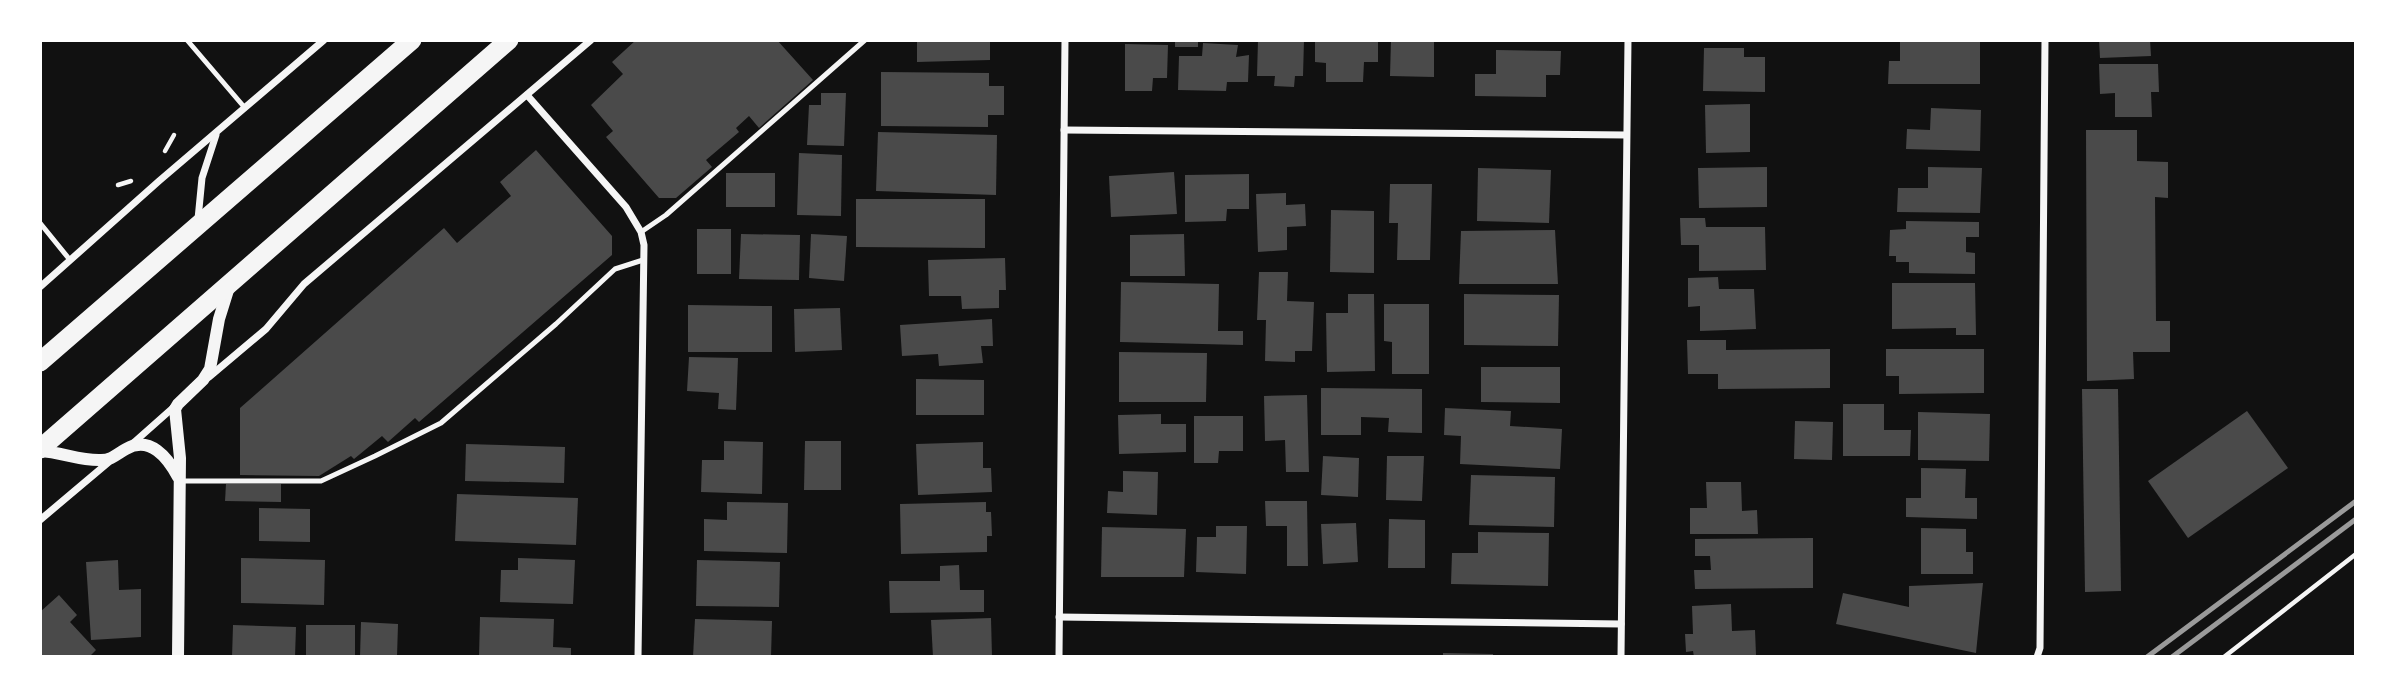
<svg xmlns="http://www.w3.org/2000/svg" width="2396" height="697" viewBox="0 0 2396 697" font-family="Arial,sans-serif">
  <rect width="100%" height="100%" fill="#111"/>
  <!-- building -->
  <g fill="#4a4a4a">
    <path d="M636 40H777L813 80 759 128 749 116 736 128 739 132 706 160 712 167 676 198H659L606 137 613 131 591 105 623 74 612 62Z"/>
    <path d="M917 40H990V60L917 62Z"/>
    <rect x="1175" y="40" width="23" height="7"/>
    <path d="M1258 40H1304L1303 76H1295L1294 87 1274 86 1275 76H1257Z"/>
    <path d="M1315 40H1378V62H1364L1363 82H1326V63L1315 62Z"/>
    <path d="M1391 40H1434V77L1390 76Z"/>
    <path d="M1900 40H1980V84H1888L1889 61H1900Z"/>
    <path d="M2099 40H2150L2151 56 2100 58Z"/>
    <path d="M1203 43 1238 45 1236 57 1249 55 1248 82H1227L1226 91 1178 90 1179 56H1202Z"/>
    <path d="M1125 44 1168 45 1167 78H1153L1152 91H1125Z"/>
    <path d="M1704 48H1744V57H1765V92L1703 91Z"/>
    <path d="M1496 50 1561 51 1560 75H1546V97L1475 96V74H1496Z"/>
    <path d="M2099 64H2158L2159 92H2151L2152 117H2115V93L2100 94Z"/>
    <path d="M881 72 989 73V86H1004V115H988V127L881 126Z"/>
    <path d="M821 93H846L844 146 807 145 809 105H821Z"/>
    <path d="M1750 104V152L1706 153 1705 105Z"/>
    <path d="M1931 108 1981 110 1980 151 1906 149 1907 129 1930 130Z"/>
    <path d="M2086 130H2137V161L2168 162V198L2155 197 2156 321H2170V352H2133L2134 379 2087 381Z"/>
    <path d="M878 132 997 135 996 195 876 191Z"/>
    <path d="M536 150 612 236V255L419 422 415 418 388 442 382 436 354 459 351 456 319 476 240 475V408L444 228 457 243 511 196 500 182Z"/>
    <path d="M799 153 842 155 841 216 797 215Z"/>
    <path d="M1767 167V207L1699 208 1698 168Z"/>
    <path d="M1928 167 1982 168 1980 213 1897 212 1898 188H1928Z"/>
    <path d="M1478 168 1551 170 1549 223 1477 221Z"/>
    <path d="M1174 172 1177 214 1111 217 1109 176Z"/>
    <rect x="726" y="173" width="49" height="34"/>
    <path d="M1249 174V209H1227L1226 221 1185 222V175Z"/>
    <path d="M1390 184H1432L1430 260H1397L1398 223H1389Z"/>
    <path d="M1286 193V205L1305 204 1306 226 1287 227V250L1258 252 1256 194Z"/>
    <path d="M856 199H985V248L856 247Z"/>
    <path d="M1331 210 1374 211V273L1330 272Z"/>
    <path d="M1680 218H1705L1706 227H1765L1766 270 1699 271V245H1681Z"/>
    <path d="M1906 221 1979 222V237H1966V252L1975 253V274L1909 273V262H1896V256H1889L1890 230 1906 229Z"/>
    <rect x="697" y="229" width="34" height="45"/>
    <path d="M1555 230 1558 284H1459L1461 231Z"/>
    <path d="M741 234 800 235 799 280 739 279Z"/>
    <path d="M811 234 847 236 844 281 809 278Z"/>
    <path d="M1184 234 1185 276H1130V235Z"/>
    <path d="M1005 258 1006 290H999V308L962 309 961 296H929L928 260Z"/>
    <path d="M1259 272H1288L1287 301 1314 302 1312 351H1295V362L1265 361 1266 320H1257Z"/>
    <path d="M1718 277 1719 289H1754L1756 329 1700 331V306L1688 307V278Z"/>
    <path d="M1121 282 1219 284 1218 331H1243V345L1120 342Z"/>
    <path d="M1892 283H1975L1976 335H1956V328L1892 329Z"/>
    <path d="M1348 294H1374L1375 371 1327 372 1326 313H1348Z"/>
    <path d="M1464 294 1559 295 1558 346 1464 345Z"/>
    <path d="M1384 304H1429V374H1392V342L1384 341Z"/>
    <path d="M688 305 772 306V352H688Z"/>
    <path d="M840 308 842 350 795 352 794 309Z"/>
    <path d="M992 319 993 346H981L983 363 939 366 938 354 902 356 900 325Z"/>
    <path d="M1687 340H1726V350L1830 349V388L1718 389V374H1688Z"/>
    <path d="M1886 349H1984V393L1899 394V376H1886Z"/>
    <path d="M1119 352 1207 353 1206 402H1119Z"/>
    <path d="M689 357 738 358 736 410 718 409 719 393 687 391Z"/>
    <path d="M1481 367H1560V403L1481 402Z"/>
    <path d="M916 379 984 380V415H916Z"/>
    <path d="M1321 388 1422 389V433L1388 432 1389 418 1361 417V435H1321Z"/>
    <path d="M2082 389H2118L2121 591 2085 592Z"/>
    <path d="M1307 395 1309 472H1286L1285 440 1265 441 1264 396Z"/>
    <path d="M1843 404H1884V430H1911L1910 456H1843Z"/>
    <path d="M1445 408 1511 411 1510 426 1562 429 1560 469 1460 464 1461 436 1444 435Z"/>
    <path d="M2247 411 2288 468 2188 538 2148 481Z"/>
    <path d="M1918 412 1990 414 1989 461 1918 460Z"/>
    <path d="M1161 414V424H1186V452L1119 454 1118 415Z"/>
    <path d="M1194 416H1243V451H1219L1218 463H1194Z"/>
    <path d="M1795 421 1833 422 1832 460 1794 459Z"/>
    <path d="M724 441 763 442 762 494 701 492 702 460H724Z"/>
    <path d="M805 441H841V490H804Z"/>
    <path d="M983 442V468H991L992 492 918 495 916 444Z"/>
    <path d="M466 444 565 447 564 483 465 481Z"/>
    <path d="M1323 456 1359 458 1358 497 1321 495Z"/>
    <path d="M1387 456H1424L1422 501 1386 500Z"/>
    <path d="M1921 468 1966 469 1965 498H1977V519L1906 517V498H1921Z"/>
    <path d="M1123 471 1158 472 1157 515 1107 513 1108 491 1123 492Z"/>
    <path d="M1471 475 1555 477 1554 527 1469 525Z"/>
    <path d="M1706 482H1741L1742 511 1757 510 1758 534H1690V508H1707Z"/>
    <path d="M226 484H281V502L225 501Z"/>
    <path d="M457 494 578 498 576 545 455 541Z"/>
    <path d="M1265 501H1307L1308 566H1287V526H1266Z"/>
    <path d="M727 502 788 503 787 553 704 551V519L727 520Z"/>
    <path d="M986 502V512H991L992 536H987V552L901 554 900 504Z"/>
    <path d="M259 508 310 509V542L259 541Z"/>
    <path d="M1389 519 1425 520V568H1388Z"/>
    <path d="M1356 523 1358 562 1323 564 1321 524Z"/>
    <path d="M1216 526H1247L1246 574 1196 572 1197 537H1216Z"/>
    <path d="M1102 527 1186 529 1184 577H1101Z"/>
    <path d="M1921 528 1966 529V552H1973V574H1921Z"/>
    <path d="M1478 532 1549 533 1548 586 1451 584 1452 553H1478Z"/>
    <path d="M1813 538V588L1695 589 1694 570H1711L1710 556H1695V539Z"/>
    <path d="M241 558 325 560 324 605 241 603Z"/>
    <path d="M518 558 575 560 573 604 500 602 501 570H518Z"/>
    <path d="M118 560 119 590 141 589V637L91 640 86 562Z"/>
    <path d="M697 560 780 562 779 607 696 606Z"/>
    <path d="M959 565 960 590H984V612L890 613 889 581H940V566Z"/>
    <path d="M1983 583 1976 653 1836 624 1843 593 1909 607V586Z"/>
    <path d="M59 595 77 615 70 622 96 650 89 657H40V612Z"/>
    <path d="M1731 604 1732 631 1755 630 1756 655 1694 657 1693 651 1686 652 1685 634H1693L1692 606Z"/>
    <path d="M480 617 554 619 553 647 571 648V657H479Z"/>
    <path d="M991 618 992 657H933L931 620Z"/>
    <path d="M695 619 772 621 771 657H693Z"/>
    <path d="M361 622 398 624 397 657H360Z"/>
    <path d="M233 625 296 627 295 657H232Z"/>
    <rect x="306" y="625" width="49" height="32"/>
    <path d="M1443 653 1493 654V657H1443Z"/>
  </g>
  <g fill="none" stroke-linecap="round" stroke-linejoin="round">
    <!-- path -->
    <g stroke="#f5f5f5" stroke-width="4.5">
      <path d="M165 151 174 135"/>
      <path d="M118 185 131 181"/>
      <path d="M2224 657 2356 554"/>
    </g>
    <!-- service -->
    <g stroke="#f5f5f5" stroke-width="5">
      <path d="M187 40 245 108"/>
      <path d="M40 223 70 260"/>
      <path d="M641 232 666 215 865 40"/>
      <path d="M180 481H321L375 456 441 423 556 324 615 269 643 260"/>
    </g>
    <!-- minor -->
    <g stroke="#f5f5f5" stroke-width="7">
      <path d="M527 95 626 207 641 232 644 245 638 657"/>
      <path d="M1064 130 1626 135"/>
      <path d="M198 219 202 178 216 135"/>
      <path d="M40 287 159 181 324 40"/>
      <path d="M209 377 266 329 304 284 591 40"/>
      <path d="M131 445 175 406"/>
      <path d="M40 520 110 461"/>
      <path d="M1059 617 1621 624"/>
      <path d="M1059 657 1065 40"/>
      <path d="M1621 657 1628 40"/>
      <path d="M2037 657 2040 648 2045 40"/>
    </g>
    <!-- tertiary -->
    <g stroke="#f5f5f5" stroke-width="12">
      <path d="M40 451C61 452 81 461 101 460 112 460 117 454 126 449 150 435 168 458 178 477"/>
      <path d="M178 657 180 458 175 409 178 404 203 380 210 369 219 319 229 287"/>
    </g>
    <!-- trunk -->
    <g stroke="#f5f5f5" stroke-width="19">
      <path d="M40 362 412 40"/>
      <path d="M40 449 509 40"/>
    </g>
    <!-- rail -->
    <g stroke="#9a9a9a" stroke-width="5">
      <path d="M2147 657 2356 501"/>
      <path d="M2172 657 2356 519"/>
    </g>
  </g>
  <!-- border -->
  <rect width="2396" height="697" fill="none" stroke="#ffffff" stroke-width="84"/>
</svg>
